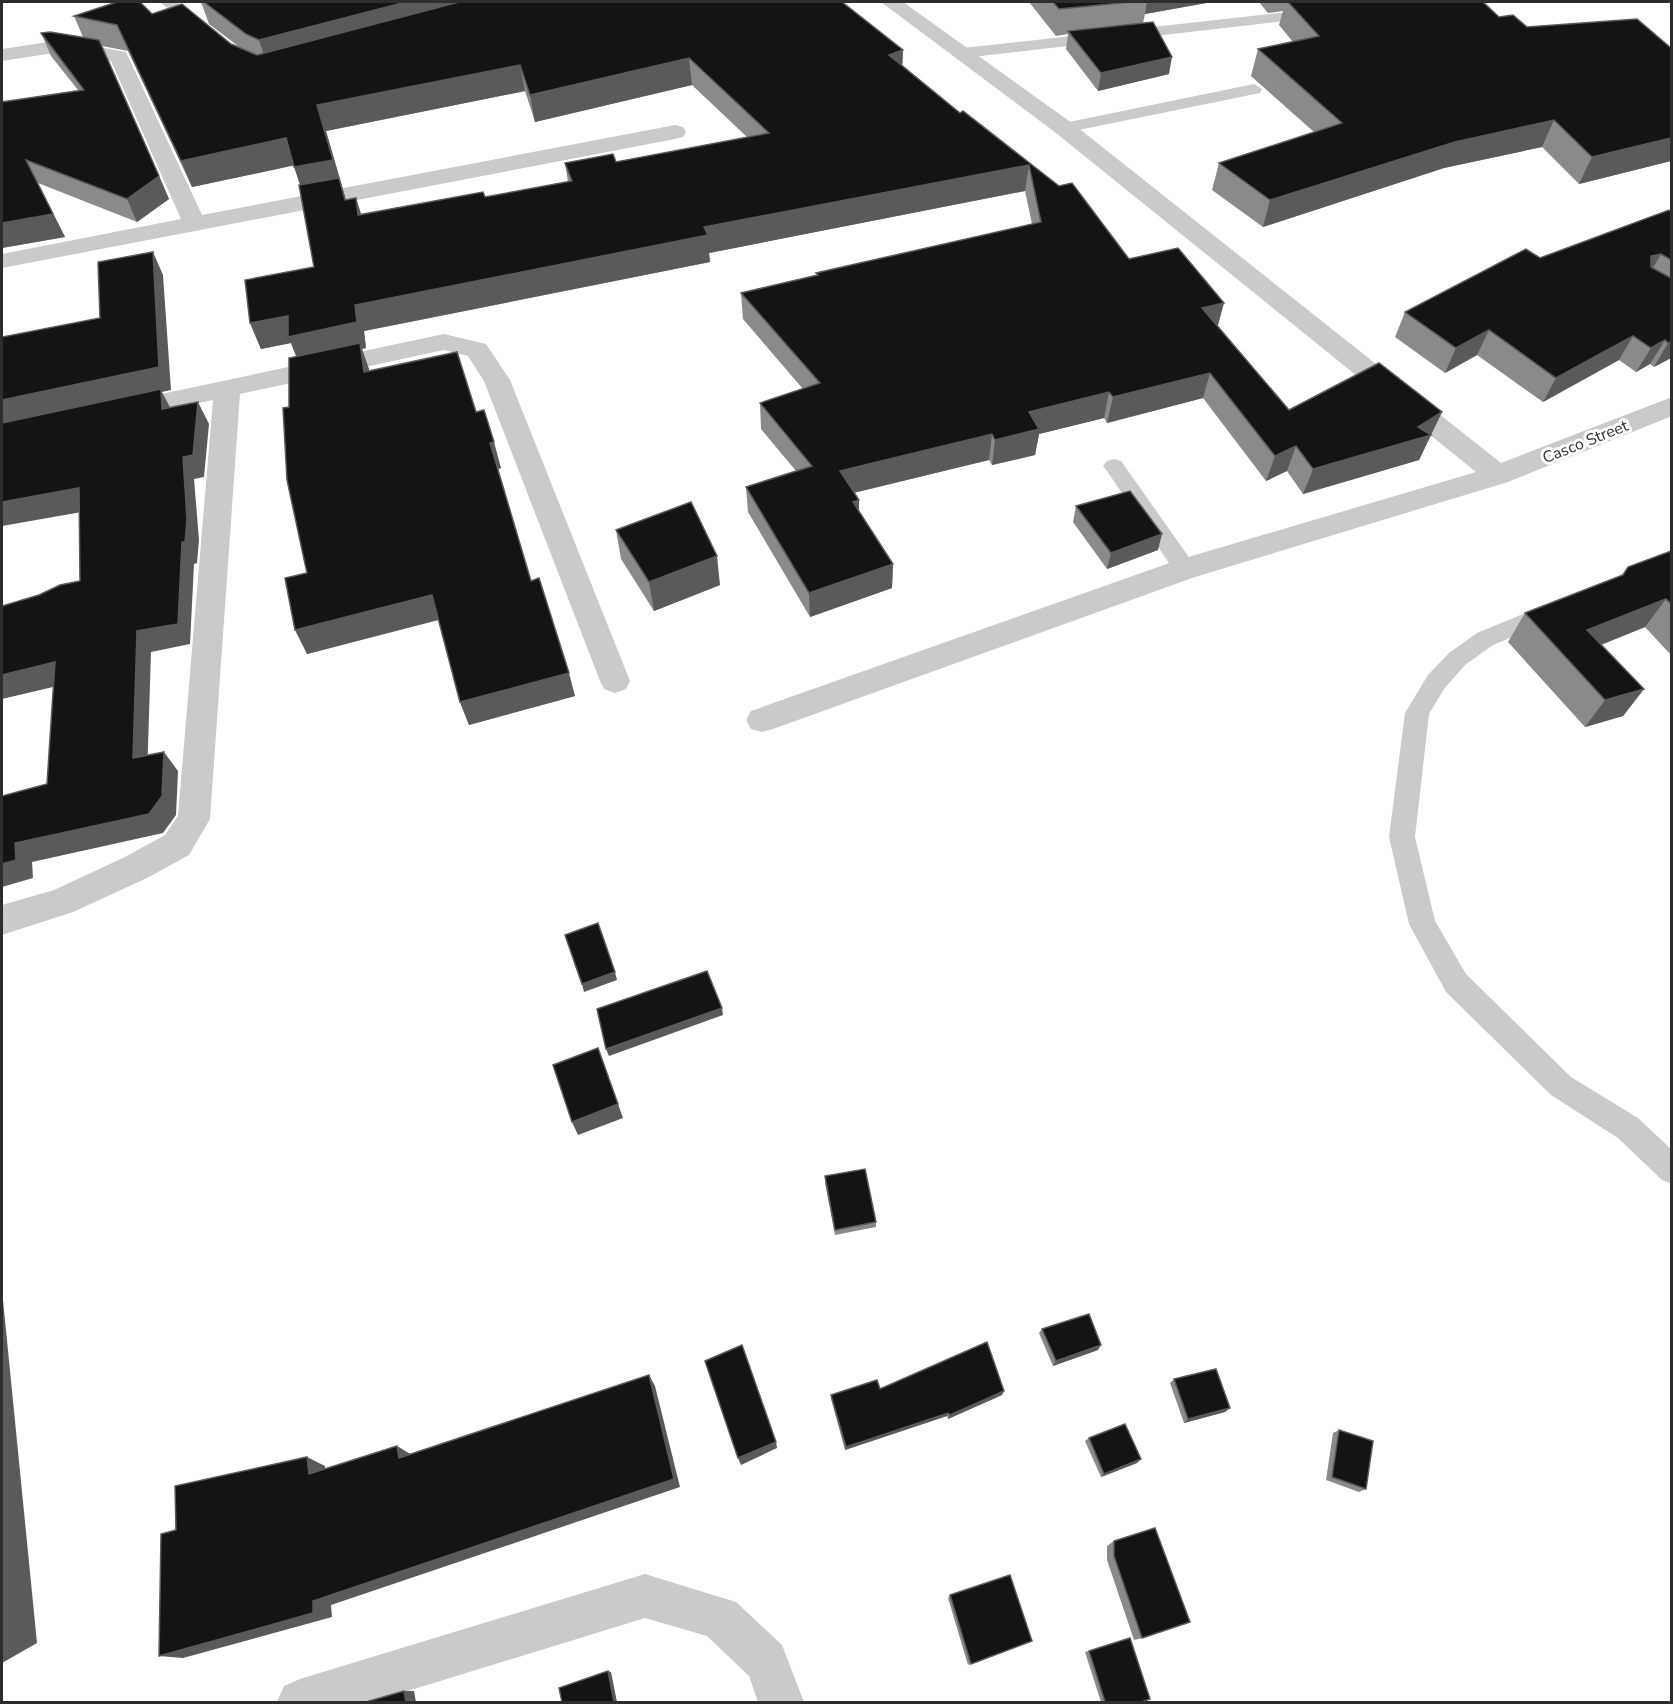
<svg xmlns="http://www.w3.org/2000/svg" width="1673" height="1704" viewBox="0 0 1673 1704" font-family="'Nunito Sans',sans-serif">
  <rect width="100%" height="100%" fill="#fff"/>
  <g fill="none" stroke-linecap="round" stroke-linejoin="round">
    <!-- lane -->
    <g fill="#cacaca" fill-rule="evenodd">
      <path d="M160 2H177L209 27 207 30H195Z"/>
      <path d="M1315 9 1321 11 1323 14 1321 17 963 58 955 53 963 48Z"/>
      <path d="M1254 84 1262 89 1260 93 1064 133 1055 128 1064 123Z"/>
      <path d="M1114 459 1121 461 1193 563 1196 569 1193 575 1185 577 1177 575 1107 471 1103 466 1107 461Z"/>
      <path d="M1550 603 1558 606 1561 612 1558 618 1493 645 1465 665 1444 689 1429 714 1415 837 1435 921 1466 974 1571 1077 1638 1118 1672 1150V1184L1662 1180 1618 1138 1551 1095 1446 992 1409 924 1389 837 1405 713 1428 675 1449 653 1477 633Z"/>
    </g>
    <!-- street -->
    <g fill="#cacaca" fill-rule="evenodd">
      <path d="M881 2H903L1072 123 1501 463 1672 397V416L1508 482 1195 577 773 729 762 732 751 729 746 720 751 711 1175 561 1476 472 1056 133Z"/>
      <path d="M61 40 126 52 202 215 675 125 683 127 686 132 683 137 675 139 2 268V254L181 219 111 61 61 52 2 61V49Z"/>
      <path d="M444 334 486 344 510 380 630 681 626 689 615 693 604 689 600 681 484 381 468 356 444 350 240 394 210 819 189 855 147 878 73 912 2 935V905L54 890 123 858 165 835 178 816 213 400 123 419 114 416 110 410 114 404Z"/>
      <path d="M645 1574 736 1602 782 1645 804 1702H758L749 1676 707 1636 645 1618 372 1702H277L284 1686 300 1679Z"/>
    </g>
  </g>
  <!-- wall -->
  <g fill="#8a8a8a" fill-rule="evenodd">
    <path d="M201 2H842L903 50 902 65 960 113 1059 186 1129 259 1218 326 1289 410 1442 412 1419 460 1303 494 1287 471 1266 481 1203 398 1107 423 1104 418 1039 434 1035 455 992 465 989 460 854 493 859 500V511L893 564 892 588 810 617 748 512 746 487 796 471 761 429 760 403 803 389 743 319 741 293 817 275 816 273 1032 224 1025 191 709 253 710 262 364 331 366 348 362 349 369 371 476 412 501 468 498 469 531 581 575 696 469 725 460 702 439 620 307 654V573L289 407 296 356 291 343 261 349 250 323 314 267 300 185 294 165 192 187 128 51 102 46 169 199 137 222 38 183 65 237 2 248V102L78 90 51 56 41 33 83 37 74 16 152 14 238 46 209 24ZM692 85 747 137 616 162 565 163 568 182 485 197 361 214 356 198 346 200 326 131 525 91 535 122Z"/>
    <path d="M1029 2H1212L1145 14 1143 23 1169 74 1098 91 1066 49 1068 34 1056 36Z"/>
    <path d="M1259 2H1483L1499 17 1527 27 1671 48V161L1579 184 1542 147 1444 168 1263 227 1212 190 1219 163 1314 132 1251 76 1258 49 1293 42 1279 25 1283 11 1268 13Z"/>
    <path d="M1671 212V358L1654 367 1650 364 1636 372 1619 360 1543 402 1477 355 1445 373 1395 337 1405 312 1540 258Z"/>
    <path d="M1076 506 1158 550 1107 569 1073 522Z"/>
    <path d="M616 530 720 585 654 611 621 559Z"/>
    <path d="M1671 551V655L1645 627 1601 645 1644 689 1623 716 1585 727 1508 642 1525 613 1622 575 1628 567Z"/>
    <path d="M825 1176 876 1222V1227L835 1235 825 1183Z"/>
    <path d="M1042 1329 1098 1350 1053 1366 1039 1333Z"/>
    <path d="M1174 1379 1230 1408 1225 1412 1184 1423 1170 1383Z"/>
    <path d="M880 1389 1002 1395 948 1419 947 1416 845 1450 831 1399V1395Z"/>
    <path d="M1339 1430 1366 1489 1359 1492 1326 1480 1333 1433Z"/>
    <path d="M1089 1438 1137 1463 1101 1477 1085 1441Z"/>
    <path d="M1114 1541 1142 1638 1134 1640 1107 1560V1546Z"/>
    <path d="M950 1595 1032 1641 968 1665 948 1598Z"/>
    <path d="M1130 1638 1141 1702H1101L1085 1652Z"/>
  </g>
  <!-- shaded-wall -->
  <g fill="#5a5a5a">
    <path d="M406 2H480L268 67 259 40Z"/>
    <path d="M1147 2H1212L1145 14Z"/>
    <path d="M903 50 902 76 889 55Z"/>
    <path d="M1172 57 1169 74 1098 91 1101 73Z"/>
    <path d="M689 58 692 85 535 122 530 95Z"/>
    <path d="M520 65 525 91 326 131 347 204 303 193 294 167 317 105Z"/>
    <path d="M1554 120 1542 147 1444 168 1263 227 1270 200 1455 142Z"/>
    <path d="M286 138 296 165 192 187 181 161Z"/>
    <path d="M1671 138V161L1579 184 1592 157Z"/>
    <path d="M26 160 65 237 2 248V223Z"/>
    <path d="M1029 165 1025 191 709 253 710 262 364 331 366 348 362 349 369 369 373 398 299 363 291 343 261 349 250 323 355 305 704 227Z"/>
    <path d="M159 176 169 199 137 222 127 199Z"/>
    <path d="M356 198 364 224 358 215Z"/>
    <path d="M153 252 163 275 171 390 162 392 172 411 2 426V400L159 367Z"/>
    <path d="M1661 254 1647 278 1651 256Z"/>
    <path d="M1224 303 1217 329 1202 308Z"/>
    <path d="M1489 330 1477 355 1445 373 1456 348Z"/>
    <path d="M1633 336 1619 360 1543 402 1556 378Z"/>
    <path d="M1665 340 1650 364 1636 372 1651 348Z"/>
    <path d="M1671 341V358L1654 367 1668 343Z"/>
    <path d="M1210 373 1203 398 1107 423 1113 397Z"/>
    <path d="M1109 392 1104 418 1039 434 1035 455 992 465 995 440 1029 412Z"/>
    <path d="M198 402 209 424 204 477 194 479 199 540 197 563 194 564 190 644 151 652 147 778 133 758 137 631 182 542 183 457Z"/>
    <path d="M1442 412 1419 460 1303 494 1313 469 1418 427Z"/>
    <path d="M992 434 989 460 840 496V471Z"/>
    <path d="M494 442 501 468 497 469 490 443Z"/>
    <path d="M1296 446 1287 471 1266 481 1275 456Z"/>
    <path d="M79 488 93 510 2 526V502Z"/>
    <path d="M859 500V525L853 502Z"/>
    <path d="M1162 534 1158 550 1107 569 1111 553Z"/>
    <path d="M717 556 720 585 654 611 649 582Z"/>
    <path d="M893 564 892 588 810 617 809 593Z"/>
    <path d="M432 595 441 619 307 654 295 630Z"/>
    <path d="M1666 599 1645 627 1568 658 1587 630Z"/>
    <path d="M55 662 70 683 2 699V675Z"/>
    <path d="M569 673 575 696 469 725 460 702Z"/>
    <path d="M1644 689 1623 716 1585 727 1605 700Z"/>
    <path d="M164 752 178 771 176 815 163 833 32 862 33 878 2 887V864L15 843Z"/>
    <path d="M615 972 617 980 584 992 582 984Z"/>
    <path d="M722 1008 723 1015 609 1056 606 1049Z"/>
    <path d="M618 1104 623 1118 578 1135 572 1122Z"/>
    <path d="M2 1290 37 1643 2 1663Z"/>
    <path d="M1101 1345 1098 1350 1053 1366 1056 1361Z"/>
    <path d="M649 1375 655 1386 680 1487 331 1605 332 1617 183 1658 159 1656 313 1601Z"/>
    <path d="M1004 1391 1002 1395 948 1419 950 1415Z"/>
    <path d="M1230 1408 1225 1412 1184 1423 1188 1419Z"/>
    <path d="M948 1413 947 1416 845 1450 846 1447Z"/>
    <path d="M776 1442 777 1448 741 1465 738 1458Z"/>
    <path d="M397 1446 412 1455 399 1458Z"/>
    <path d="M307 1457 325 1466 326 1482 309 1474Z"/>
    <path d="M1141 1459 1137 1463 1101 1477 1104 1474Z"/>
    <path d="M608 1671 611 1672 617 1702H614Z"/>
    <path d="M404 1691H414L416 1702H406Z"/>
  </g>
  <!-- building -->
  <g fill="#141414" stroke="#5a5a5a" stroke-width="1.5">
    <path d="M117 2H140L152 14 182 4 231 44 257 55 459 2H842L903 50 889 55 960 113 963 111 1059 186 1072 183 1129 259 1178 248 1224 303 1202 308 1289 410 1379 363 1442 412 1418 427 1431 435 1313 469 1296 446 1275 456 1210 373 1113 397 1109 392 1029 412 1039 429 995 440 992 434 840 471 859 500 853 502 893 564 809 593 746 487 812 466 760 403 820 383 741 293 818 275 816 273 1041 222 1029 165 704 227 708 235 355 305 357 322 288 337V316L250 323 245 280 314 267 299 185 339 178 345 200 356 198 358 215 483 192 485 197 572 181 565 163 613 154 616 162 769 133 689 58 530 95 520 65 317 105 333 160 294 167 286 138 181 161 117 25 74 16Z"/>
    <path d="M204 2H406L259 40 246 34Z"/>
    <path d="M1053 2H1131L1059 9Z"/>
    <path d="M1288 2H1483L1499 17 1513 15 1527 27 1637 19 1671 48V138L1592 157 1554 120 1455 142 1270 200 1219 163 1342 123 1258 49 1319 36Z"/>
    <path d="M1153 22 1172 57 1101 73 1068 31Z"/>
    <path d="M50 32 99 40 159 176 127 199 26 160 53 214 2 223V102L84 90 41 33Z"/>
    <path d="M1669 210 1671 212V260L1661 254 1651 256V267L1671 278V341L1668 343 1665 340 1651 348 1633 336 1556 378 1489 330 1456 348 1405 312 1526 249 1540 258Z"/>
    <path d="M153 252 159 367 2 400V337L100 318 98 262Z"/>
    <path d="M360 343 364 372 457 352 476 412 484 410 494 442 490 443 531 581 539 578 569 673 460 702 432 595 295 630 285 578 307 573 287 480 283 408 289 407V358Z"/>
    <path d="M161 389 162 409 198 402 193 455 183 457 187 519 185 542H182L178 624 137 631 133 758 164 752 162 796 149 814 15 843 16 860 2 864V796L47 784 55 662 2 675V606L39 595 60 585 80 581 79 488 2 502V423Z"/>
    <path d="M1130 491 1162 534 1111 553 1076 506Z"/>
    <path d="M691 502 717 556 649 582 616 530Z"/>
    <path d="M1671 551V604L1666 599 1587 630 1644 689 1605 700 1525 613 1623 575 1628 567Z"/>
    <path d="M598 923 615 972 582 984 565 935Z"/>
    <path d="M707 971 722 1008 606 1049 597 1009Z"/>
    <path d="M598 1048 618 1104 572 1122 553 1065Z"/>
    <path d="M865 1169 876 1222 835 1230 825 1176Z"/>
    <path d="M1089 1314 1101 1345 1056 1361 1042 1329Z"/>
    <path d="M987 1342 1004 1391 950 1415 948 1413 846 1447 831 1395 877 1380 880 1389Z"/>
    <path d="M742 1345 776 1442 738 1458 705 1361Z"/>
    <path d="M1216 1369 1230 1408 1188 1419 1174 1379Z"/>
    <path d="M649 1375 674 1479 313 1601V1613L159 1656 161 1534 176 1530 175 1486 307 1457 309 1474 397 1446 399 1458Z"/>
    <path d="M1125 1424 1141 1459 1104 1474 1089 1438Z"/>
    <path d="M1339 1430 1373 1441 1366 1489 1332 1477Z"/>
    <path d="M1155 1528 1190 1622 1142 1638 1114 1556V1541Z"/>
    <path d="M1010 1575 1032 1641 971 1664 950 1595Z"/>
    <path d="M1130 1638 1150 1699 1141 1702H1105L1089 1651Z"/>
    <path d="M608 1671 614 1702H562L559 1688Z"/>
    <path d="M404 1691 406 1702H366Z"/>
  </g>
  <g text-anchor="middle" stroke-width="6" stroke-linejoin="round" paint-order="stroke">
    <!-- street labels -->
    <g font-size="16" fill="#2d2d2d" stroke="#fff">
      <text transform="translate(1585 441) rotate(-22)" y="6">Casco Street</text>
    </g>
  </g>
  <!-- border -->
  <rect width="1673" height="1704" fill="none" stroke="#2d2d2d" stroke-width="6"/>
</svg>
